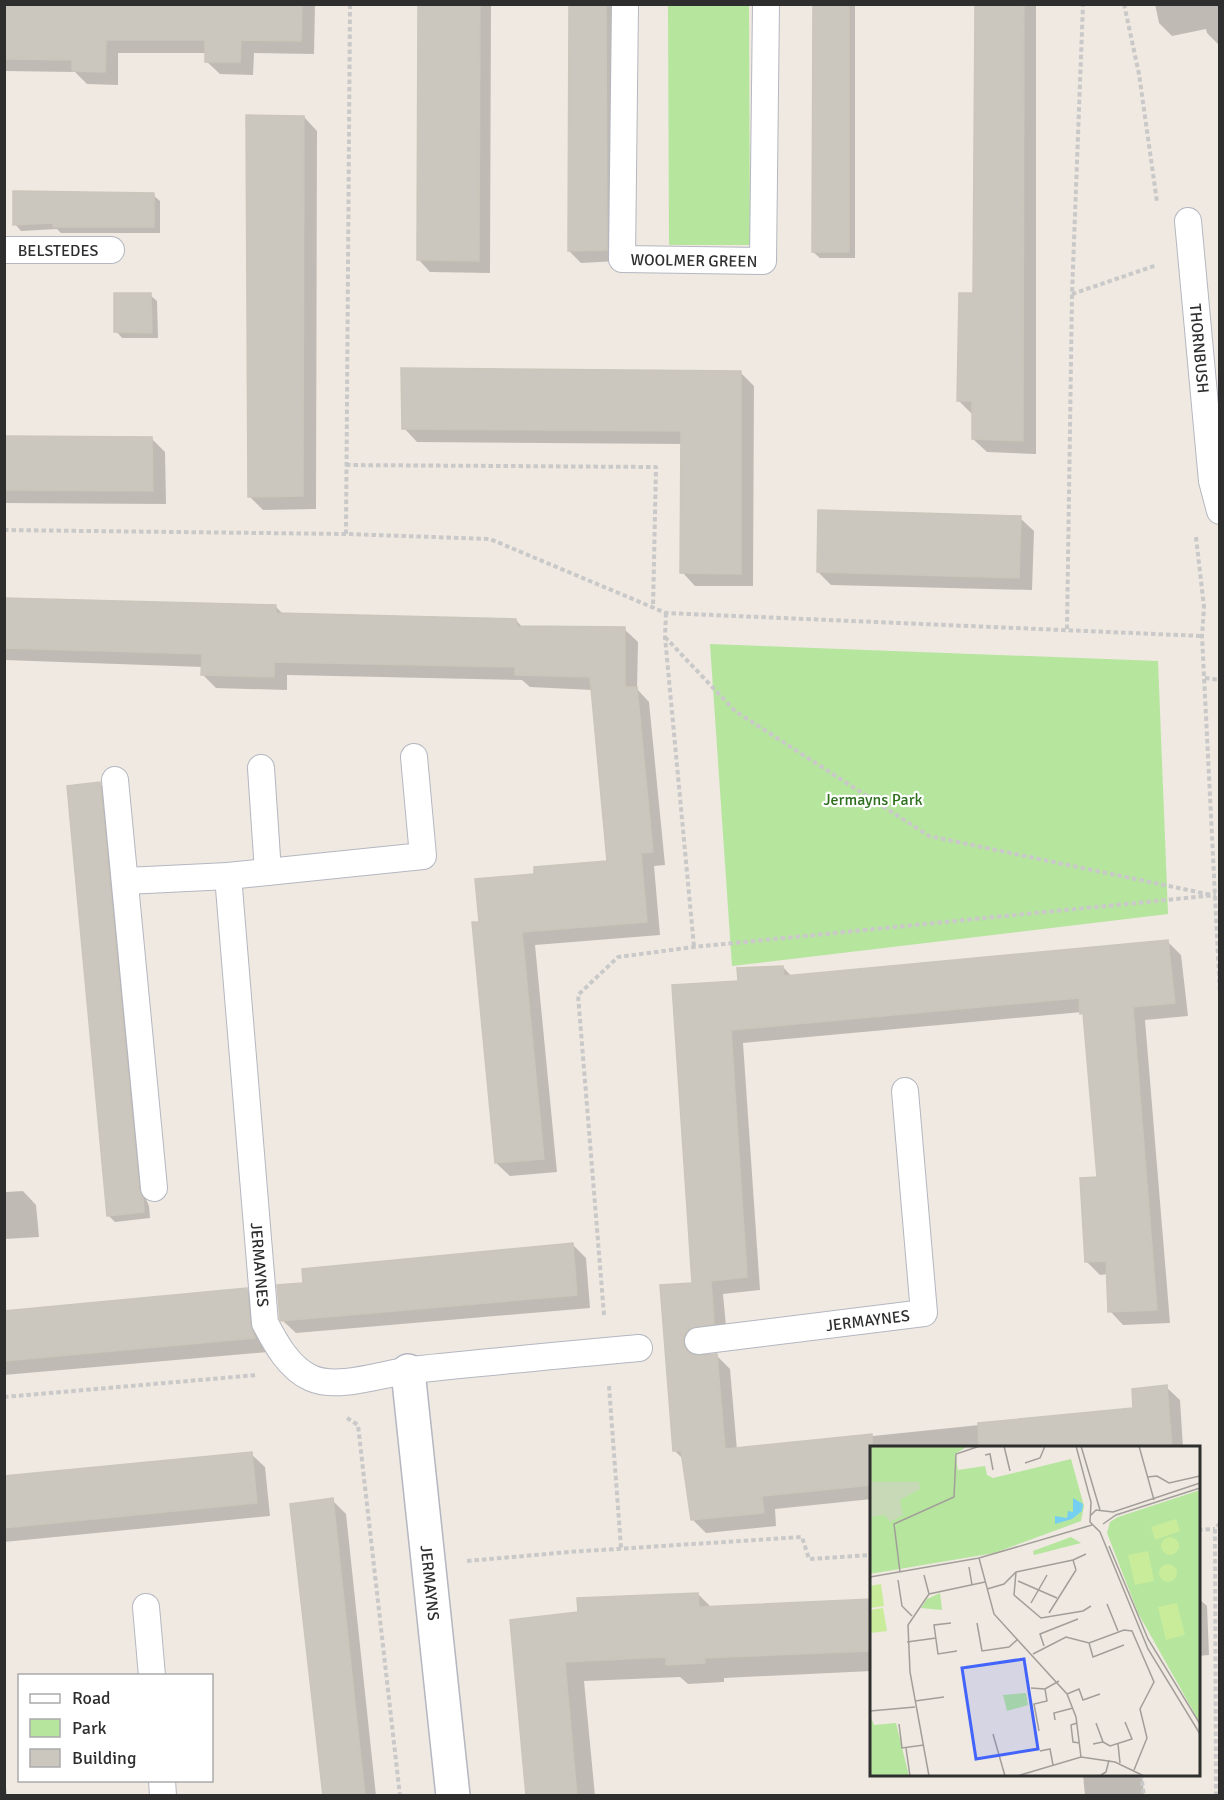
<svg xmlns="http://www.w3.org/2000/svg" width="1224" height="1800" viewBox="0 0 1224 1800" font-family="Signika,sans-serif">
  <rect width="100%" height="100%" fill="#efe9e1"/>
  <!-- green -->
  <g fill="#b6e59e">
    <path d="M668 5H749L750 245H669Z"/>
    <path d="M710 644 1158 661 1168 914 732 966Z"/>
  </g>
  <!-- shadow -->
  <g fill="#0003">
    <path d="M4 4H315L314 54 254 53 253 75 220 74 206 61V53H118V85L87 84 75 72 4 71Z"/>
    <path d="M419 4H491L490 273 430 272 419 260Z"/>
    <path d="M570 4H617L618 261 581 263 569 251Z"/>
    <path d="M815 4H855V258H820L813 252Z"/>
    <path d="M976 4H1036V454L987 452 973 439 972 414 959 401 975 295Z"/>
    <path d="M1155 4H1220V46L1207 33 1206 29 1172 36 1159 23Z"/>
    <path d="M304 117 317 131 316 509 263 510 249 496Z"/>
    <path d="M153 195 160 201V233H61L57 229 21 231 15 224Z"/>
    <path d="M150 295 157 301 158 338H122L116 331Z"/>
    <path d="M740 372 754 386 753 586H695L682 572V444L417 442 404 428Z"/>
    <path d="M4 438 152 439 165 452 166 504 4 503Z"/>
    <path d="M1020 518 1034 531 1032 590 831 585 818 572Z"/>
    <path d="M4 599 275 606 283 614 516 620 523 628 624 629 638 642 637 689 649 702 665 865 654 866 660 935 535 945 557 1172 510 1176 496 1163 480 923 536 875 609 862 593 690 530 687 522 680 287 675V690L216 688 203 675V667L4 660Z"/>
    <path d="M100 784 106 790 145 1197 149 1206 150 1218 115 1222 108 1215Z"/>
    <path d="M1168 942 1181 955 1188 1016 1145 1020 1170 1323 1123 1325 1110 1311 1108 1274 1100 1275 1086 1261 1099 1179 1085 1016 1082 1012 743 1043 760 1290 723 1294 727 1337 697 1348 696 1356 716 1355 730 1369 737 1450 1134 1409 1166 1387 1180 1400 1183 1448H872V1499L775 1509 776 1526 706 1533 693 1520 684 1460 675 1451 662 1287 694 1284 674 987 739 983 783 967 792 977Z"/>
    <path d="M4 1175 6 1192 23 1191 36 1205 39 1237 4 1239Z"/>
    <path d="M572 1244 586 1258 590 1308 296 1333 282 1320 305 1284Z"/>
    <path d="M246 1289 260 1303 268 1352 4 1375V1312Z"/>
    <path d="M251 1454 265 1467 270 1516 4 1542V1477Z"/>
    <path d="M332 1500 346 1514 376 1796H325Z"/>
    <path d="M698 1594 712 1608 872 1601V1671L724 1678V1682L688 1684 680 1677 584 1681 595 1796H527L511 1622 580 1613Z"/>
    <path d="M1198 1598 1207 1606 1209 1655 1198 1656Z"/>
    <path d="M4 1768 7 1796H4Z"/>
    <path d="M1083 1774H1142L1144 1796H1085Z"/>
  </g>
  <!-- building -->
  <g fill="#cbc7bf" stroke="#cbc5ba" stroke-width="1.5">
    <path d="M4 4H302L301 41 241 40 240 62H205V40H106L105 72 72 71V60L4 59Z"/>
    <path d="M418 4H480L479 261 417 260Z"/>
    <path d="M569 4H606L607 250 568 251Z"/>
    <path d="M813 4H849V252H812Z"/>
    <path d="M975 4H1024L1023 441 972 439V401H957L959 293H973Z"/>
    <path d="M246 115 304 116 303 496 248 497Z"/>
    <path d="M13 191 154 193V227H53V223L13 225Z"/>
    <path d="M114 293H151L152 333 114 332Z"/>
    <path d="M401 368 741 371V574L680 573 681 431 402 429Z"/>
    <path d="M4 436 152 437 153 491 4 490Z"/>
    <path d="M818 510 1021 516 1019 578 817 572Z"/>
    <path d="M4 598 276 605V613L516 619 517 626 625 627V687H637L653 852 641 853 647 922 522 932 544 1159 495 1163 472 922H479L475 879 534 874V867L607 861 590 677 515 675V667L274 662V677L201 675 202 654 4 648Z"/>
    <path d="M100 782 139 1189 143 1198 144 1212 107 1216 67 786Z"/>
    <path d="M1168 940 1175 1003 1133 1007 1157 1310 1108 1312 1106 1261 1085 1262 1080 1178 1097 1177 1083 1013 1080 1014 1079 998 731 1030 747 1277 711 1281 714 1324 689 1329 684 1335 683 1343 686 1350 693 1355 717 1354 725 1449 872 1434V1485L762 1496 764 1513 691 1520 681 1451H673L660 1285 692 1283 672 985 738 981 737 968 783 966 784 976Z"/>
    <path d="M573 1243 577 1295 281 1321 280 1319 277 1285 303 1283 302 1269Z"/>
    <path d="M247 1288 250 1324 255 1338 4 1361V1311Z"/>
    <path d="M1167 1385 1172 1448H979L978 1423 1133 1408 1132 1389Z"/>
    <path d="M252 1452 257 1503 4 1528V1476Z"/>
    <path d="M333 1498 365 1796H323L290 1504Z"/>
    <path d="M698 1593 699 1607 872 1599V1651L704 1658 705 1663 666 1665V1657L565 1662 577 1796H526L510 1620 578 1612 577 1598Z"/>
  </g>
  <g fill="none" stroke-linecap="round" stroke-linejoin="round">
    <!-- service casing -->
    <g stroke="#b4b7c1" stroke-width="28">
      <g id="service">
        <path id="s1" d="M625 4 622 259 763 261 766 4"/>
        <path id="s2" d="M1188 221 1212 481 1220 511"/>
        <path id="s3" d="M4 250H111"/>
        <path d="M261 768 268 872"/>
        <path d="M115 780 154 1188"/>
        <path id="s4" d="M228 876 265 1323C276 1344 289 1368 311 1378 338 1390 381 1374 411 1370 486 1362 563 1355 639 1348"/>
        <path d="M126 881 228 876 423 856 414 757"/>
        <path id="s5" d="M698 1341 924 1313 905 1091"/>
        <path d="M146 1607 152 1676"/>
        <path d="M162 1780 163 1796"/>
      </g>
    </g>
    <!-- minor casing -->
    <g stroke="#b4b7c1" stroke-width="36">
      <g id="minor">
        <path id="s6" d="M408 1371 453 1796"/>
      </g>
    </g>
    <!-- path -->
    <g stroke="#c9c9c9" stroke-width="4" stroke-dasharray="4.5 3" stroke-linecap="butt">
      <path d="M1124 4 1139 74 1157 202"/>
      <path d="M1072 294 1157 265"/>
      <path d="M346 465 656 467 653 608"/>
      <path d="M4 530 346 534 490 539 666 613 1202 636"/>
      <path d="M346 534 350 4"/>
      <path d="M1196 537 1204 607 1202 636 1220 996"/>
      <path d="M666 613 665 637 694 947"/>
      <path d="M1067 629 1072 294 1083 4"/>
      <path d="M665 637 735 711 929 836 1212 895"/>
      <path d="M1205 678 1220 680"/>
      <path d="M604 1315 578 995 618 957 694 947 1216 895"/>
      <path d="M609 1386 621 1548"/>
      <path d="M4 1397 257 1375"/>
      <path d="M347 1418 358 1425 400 1796"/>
      <path d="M1198 1530 1215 1529"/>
      <path d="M467 1561 569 1552 802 1537 809 1559 872 1555"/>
      <path d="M1141 1774 1144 1796"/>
      <path d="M1216 1796 1215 1529 1220 1523"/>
    </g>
    <!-- service -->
    <use href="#service" stroke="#fff" stroke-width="26"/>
    <!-- minor -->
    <use href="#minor" stroke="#fff" stroke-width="33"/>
  </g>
  <g text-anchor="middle" stroke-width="4.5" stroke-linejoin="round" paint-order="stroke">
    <!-- street labels -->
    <g font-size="16" fill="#2e2e2e" stroke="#fff">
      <text dy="6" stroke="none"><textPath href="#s3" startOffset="54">BELSTEDES</textPath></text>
      <text dy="6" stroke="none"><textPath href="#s1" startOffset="327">WOOLMER GREEN</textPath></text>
      <text dy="6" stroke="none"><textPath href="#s2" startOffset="128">THORNBUSH</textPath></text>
      <text dy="6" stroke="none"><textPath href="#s4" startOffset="390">JERMAYNES</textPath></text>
      <text dy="6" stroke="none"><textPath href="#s5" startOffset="171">JERMAYNES</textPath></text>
      <text dy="6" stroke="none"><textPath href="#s6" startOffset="213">JERMAYNS</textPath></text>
    </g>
    <!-- park labels -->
    <g font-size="16" fill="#2c6e1b" stroke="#fff">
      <text x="873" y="805">Jermayns Park</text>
    </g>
  </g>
  <!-- overview -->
  <g transform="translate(870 1446)">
    <rect width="330" height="330" fill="#efe9e1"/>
    <path d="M1 0H98L85 8 88 24 115 20 117 29 123 32 201 13 214 60 211 75 124 107 0 128ZM330 44V277L268 167 237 87 240 76 248 71ZM201 91 211 97 164 109 163 105ZM70 147 72 164 51 162 57 153ZM156 247 158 259 137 265 133 249ZM0 269 4 279 26 277 39 330H0Z" fill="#b6e59e"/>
    <path d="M0 36H49L50 43 30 54 33 69 20 76 15 69 0 71Z" fill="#c8d9b8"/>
    <path d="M306 73 310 85 285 94 281 81ZM291 100a9 9 0 1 1 18 0a9 9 0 1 1-18 0ZM278 105 284 135 265 139 258 109ZM289 127a9 9 0 1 1 18 0a9 9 0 1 1-18 0ZM11 138 14 160 0 162V140ZM307 157 315 189 296 194 288 161ZM13 162 17 185 0 187V164Z" fill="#c9ec9a"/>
    <path d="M203 52 213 58 212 65 202 73 185 78V70L197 72 198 65 203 66Z" fill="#75cff0"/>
    <path fill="none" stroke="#a29e99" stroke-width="1.5" d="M134 0 140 25M206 0 221 56 220 76 230 86 278 203 330 288M211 0 230 64M269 0 284 54M115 9 120 8 123 24M155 17 170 12 175 0M277 31 287 30 299 37 330 30M220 70 226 64 243 66 330 37M233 78 246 69 330 42M239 100 278 193 330 278M109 112 124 168 197 248 206 271 211 311M99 121 102 139M206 124 203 114 216 108M30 126 24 78 84 51 86 8 110 0M146 126 144 149 171 172 213 165 221 160M54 129 59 148M0 131 109 112 222 79M28 134 32 160 42 170M148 135 187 152M117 143 134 138 146 126 203 114M161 157 177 129M237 158 248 185M179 167 206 124M81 177 64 179 68 208 87 205M107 177 112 205 139 201 148 193M37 196 66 192M219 197 223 211 254 199M174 200 170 188 208 173M163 208 196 191 219 197 254 184 262 185 284 236 270 263 277 292 264 324M161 242 175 243 189 235M197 248 209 243 213 254 230 248M45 255 74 251M0 265 45 261M185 274 184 267 203 262M207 277 201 279 203 296 210 297M29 278 32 302 54 299M169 285 164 258 177 255 175 243M123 288 135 330M233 296 240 300 262 293 255 276M223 298 233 296 226 277M248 298 250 317M36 302 40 330M170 305 180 303 183 319M231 329 236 326 239 314M59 330 40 226 38 179 59 148 115 136M147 330 211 311 245 316 274 330"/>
    <path fill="#4264fb" fill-opacity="0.15" stroke="#4264fb" stroke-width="3" d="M154 213 168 303 106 313 92 222Z"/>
    <rect width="330" height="330" fill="none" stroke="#2e2e2e" stroke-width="3"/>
  </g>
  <!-- border -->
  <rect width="1224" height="1800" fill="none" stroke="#2e2e2e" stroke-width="12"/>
  <!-- legend -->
  <rect x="18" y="1674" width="195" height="108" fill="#ffffff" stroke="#ababab" stroke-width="1.5"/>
  <rect x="30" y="1694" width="30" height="9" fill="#ffffff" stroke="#ababab" stroke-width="1.5"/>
  <text x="72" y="1704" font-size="18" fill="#2e2e2e">Road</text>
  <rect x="30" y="1719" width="30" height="18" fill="#b6e59e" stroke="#ababab" stroke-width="1.5"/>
  <text x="72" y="1734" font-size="18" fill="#2e2e2e">Park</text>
  <rect x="30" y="1749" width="30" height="18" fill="#cbc7bf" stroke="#ababab" stroke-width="1.5"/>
  <text x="72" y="1764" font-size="18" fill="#2e2e2e">Building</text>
</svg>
